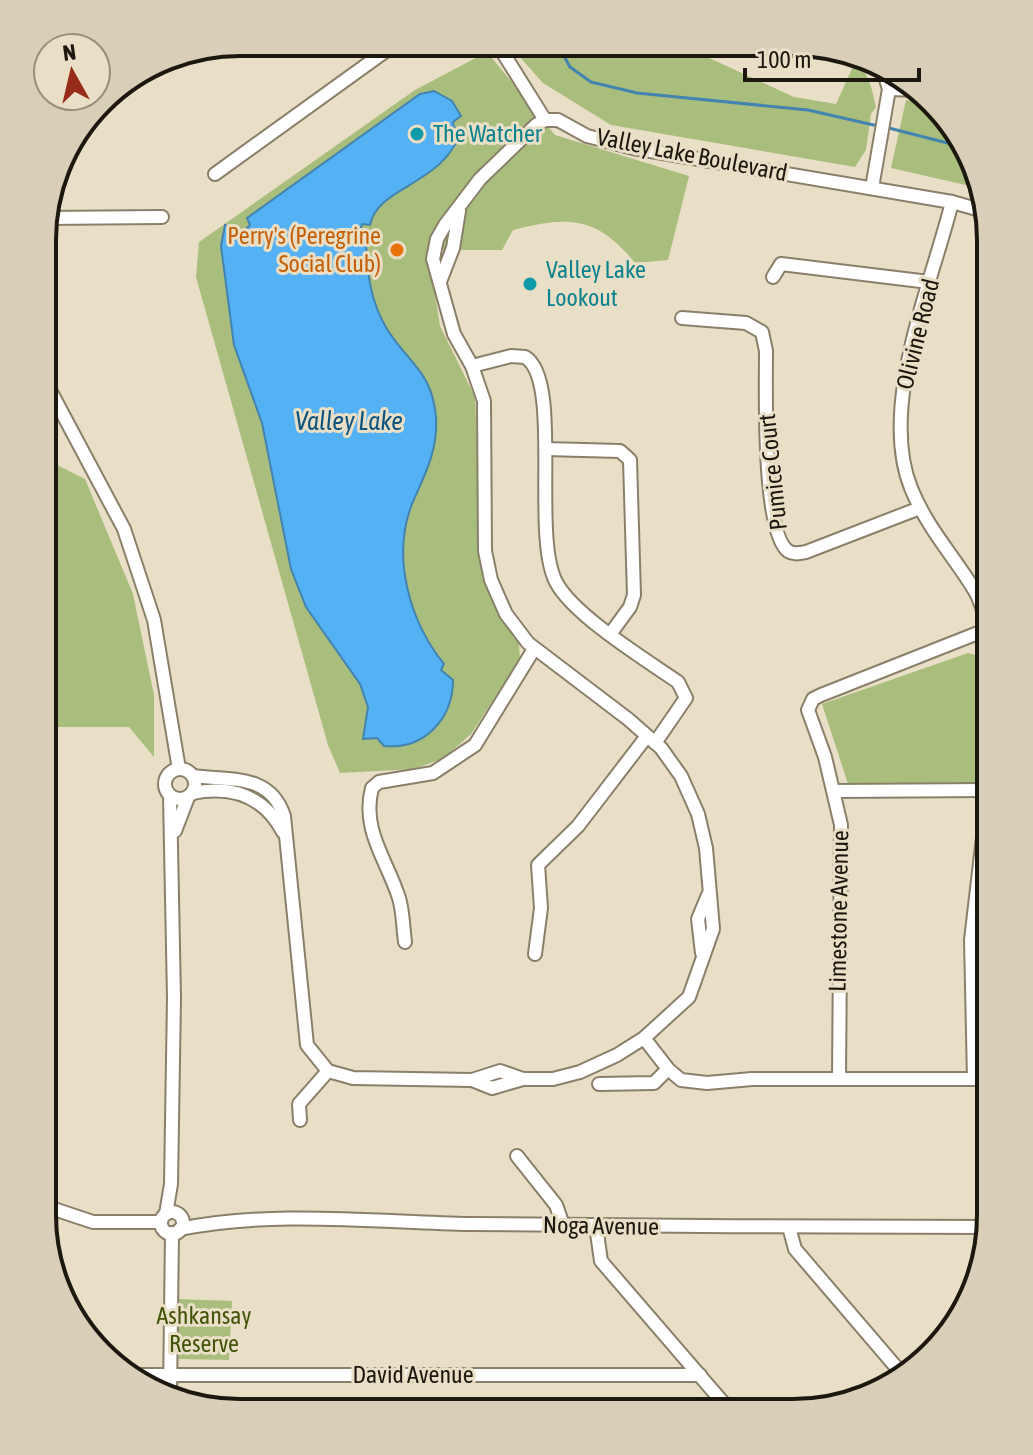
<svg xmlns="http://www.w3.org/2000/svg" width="1033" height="1455" viewBox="0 0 1033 1455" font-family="'Asap Condensed',sans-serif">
  <rect width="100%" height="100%" fill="#e9dec6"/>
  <!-- green -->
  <g fill="#a9be7d">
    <path d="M683 46 794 97 836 104 855 62C870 74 872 90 876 107L871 114 866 150 855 167 611 125 543 83 512 48Z"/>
    <path d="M487 52 555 135 689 176 668 260 635 263C598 217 570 215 513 230L502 250H428L440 326 475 397 482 561 494 600 519 644 520 659 471 734 444 758 414 769 340 773 328 745 196 277 199 242 415 90Z"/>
    <path d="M906 100 933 107 971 153 979 188 891 168Z"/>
    <path d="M43 458 85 479 133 594 154 695V757L129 727H43Z"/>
    <path d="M968 653 979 656 981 683 977 791 851 793 822 704Z"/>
    <path d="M178 1299 232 1301 229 1360 177 1359Z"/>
  </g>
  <!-- water -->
  <path fill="#54b1f3" stroke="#4383af" stroke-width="2" d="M434 91 452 101 461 116 453 122 454 128 462 129C444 186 378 185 370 225L362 224 359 236 366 241C367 272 370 301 387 329 408 363 432 371 436 417 438 451 425 474 412 504 391 557 410 622 444 664L441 670 453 680C453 718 425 750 384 746L377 738 363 739 368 707 360 684 306 607 291 569 262 423 234 345 221 246 225 225 242 233 250 225 247 218 420 94Z"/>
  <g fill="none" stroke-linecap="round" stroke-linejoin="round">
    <!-- stream -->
    <g stroke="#4383af" stroke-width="3">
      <path d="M559 47 570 67 591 82 637 93 808 110 878 126"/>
      <path d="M885 127 967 148"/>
    </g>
    <!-- street casing -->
    <g stroke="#8a806a" stroke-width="16">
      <g id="street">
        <path d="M500 48 545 120"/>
        <path d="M889 89 919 90"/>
        <path d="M215 174 387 50"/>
        <path d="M872 188 889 89 883 70"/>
        <path d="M952 202C932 283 878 407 911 488 927 528 953 555 975 591 983 604 986 623 991 637"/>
        <path d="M44 218 162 217"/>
        <path d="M773 277 781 264 929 282"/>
        <path d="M441 279 453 248 459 211"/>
        <path d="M682 318 746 323 762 332 766 351C766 385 762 532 788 551 794 555 799 553 806 552L920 508"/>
        <path d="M472 366 511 356 525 357C563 379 531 534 556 582 573 615 646 660 678 682L686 698 655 743"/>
        <path d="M43 377 124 529 154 620 179 769"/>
        <path d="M546 449 620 451 630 460 634 595 630 607 611 633"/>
        <circle cx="180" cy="784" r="15"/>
        <path d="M193 776C230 781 270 773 284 816L307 1045 328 1071 353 1078 472 1080 500 1071 523 1079"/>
        <path d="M835 791 988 790"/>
        <path d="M192 793C232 785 264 796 283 832"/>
        <path d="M175 831 188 797"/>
        <path d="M405 942C403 927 403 911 399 898 387 860 361 830 372 788L379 782 433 773 475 745 534 649"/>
        <path d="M702 953 698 919 708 895"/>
        <path d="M535 954 541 908 538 865 578 826 647 736"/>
        <path d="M644 1038 668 1069 681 1080 707 1083 752 1079H991"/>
        <path d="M839 1079 841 825 825 757 808 710 813 699 821 695 988 629"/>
        <path d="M974 1079 971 940 991 769"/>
        <path d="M472 1080 492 1088 523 1079H553L580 1072 617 1055 644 1038 689 997 713 929 706 848 698 814 681 776 661 748 628 719 528 643 506 614 491 580 485 551 484 401 472 366 454 334 433 259 437 239 445 225 480 179 536 125 545 120H558L587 136 633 148 952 202 984 211"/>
        <path d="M599 1084 654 1083 668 1069"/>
        <path d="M300 1120 299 1104 328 1071"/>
        <path d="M517 1156 556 1205 563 1225"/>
        <path d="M42 1205 93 1222H161"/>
        <circle cx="172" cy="1223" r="11"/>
        <path d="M166 1214 171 1184 174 998 170 796"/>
        <path d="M596 1226 601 1261 732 1413"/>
        <path d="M789 1227 795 1249 902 1374"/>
        <path d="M180 1229C271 1210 377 1222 470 1224 644 1226 817 1227 991 1227"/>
        <path d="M126 1375H700"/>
        <path d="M170 1395 172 1233"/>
      </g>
    </g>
    <!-- street -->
    <use href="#street" stroke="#fff" stroke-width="12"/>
  </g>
  <!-- markers -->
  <g fill="#0f9aa8" stroke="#e9dec6" stroke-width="3">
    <circle cx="417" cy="134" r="8"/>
    <circle cx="530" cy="284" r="8"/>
  </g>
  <circle fill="#e8710a" stroke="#e9dec6" stroke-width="3" cx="397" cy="250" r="8"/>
  <g text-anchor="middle" stroke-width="6" stroke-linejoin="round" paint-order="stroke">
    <!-- culture labels -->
    <g font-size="24" fill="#0d838f" stroke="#e9dec6" text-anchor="start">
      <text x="433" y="142">The Watcher</text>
      <text x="546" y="278">Valley Lake<tspan x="546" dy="28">Lookout</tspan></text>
    </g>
    <!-- street labels -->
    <g font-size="24" fill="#1c180f" stroke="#e9dec6">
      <text transform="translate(692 155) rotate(11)" y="8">Valley Lake Boulevard</text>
      <text transform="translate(918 334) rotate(-76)" y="8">Olivine Road</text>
      <text transform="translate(773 472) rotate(-96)" y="8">Pumice Court</text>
      <text transform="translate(839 911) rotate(-89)" y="8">Limestone Avenue</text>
      <text transform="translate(601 1226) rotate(1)" y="8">Noga Avenue</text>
      <text x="413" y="1383">David Avenue</text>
    </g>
    <!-- food labels -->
    <g font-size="24" fill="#c56008" stroke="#e9dec6" text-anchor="end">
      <text x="381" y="244">Perry's (Peregrine<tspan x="381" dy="28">Social Club)</tspan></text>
    </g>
    <!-- park labels -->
    <g font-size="24" fill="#42540a" stroke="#e9dec6">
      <text x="204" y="1324">Ashkansay<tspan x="204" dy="28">Reserve</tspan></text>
    </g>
    <!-- water labels -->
    <g font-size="26" font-style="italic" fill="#0e547f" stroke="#e9dec6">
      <text x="349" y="430">Valley Lake</text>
    </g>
  </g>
  <!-- crop -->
  <path d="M0 0H1033V1455H0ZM240 56H793A184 184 0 0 1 977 240V1215A184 184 0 0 1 793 1399H240A184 184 0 0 1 56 1215V240A184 184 0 0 1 240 56Z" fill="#d9ceb7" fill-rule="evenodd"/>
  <path fill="none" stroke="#1c180f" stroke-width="4" d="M240 56H793A184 184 0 0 1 977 240V1215A184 184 0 0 1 793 1399H240A184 184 0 0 1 56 1215V240A184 184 0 0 1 240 56Z"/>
  <!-- north arrow -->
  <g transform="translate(72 72) rotate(352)"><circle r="38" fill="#e9dec6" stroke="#978f7d" stroke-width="2"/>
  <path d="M0-6L14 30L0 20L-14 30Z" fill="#952b18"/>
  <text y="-12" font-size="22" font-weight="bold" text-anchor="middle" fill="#1c180f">N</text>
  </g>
  <!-- scale -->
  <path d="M745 68v12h174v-12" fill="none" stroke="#1c180f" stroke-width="4"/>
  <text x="757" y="68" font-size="24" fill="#1c180f" stroke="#e9dec6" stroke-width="6" paint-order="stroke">100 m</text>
</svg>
